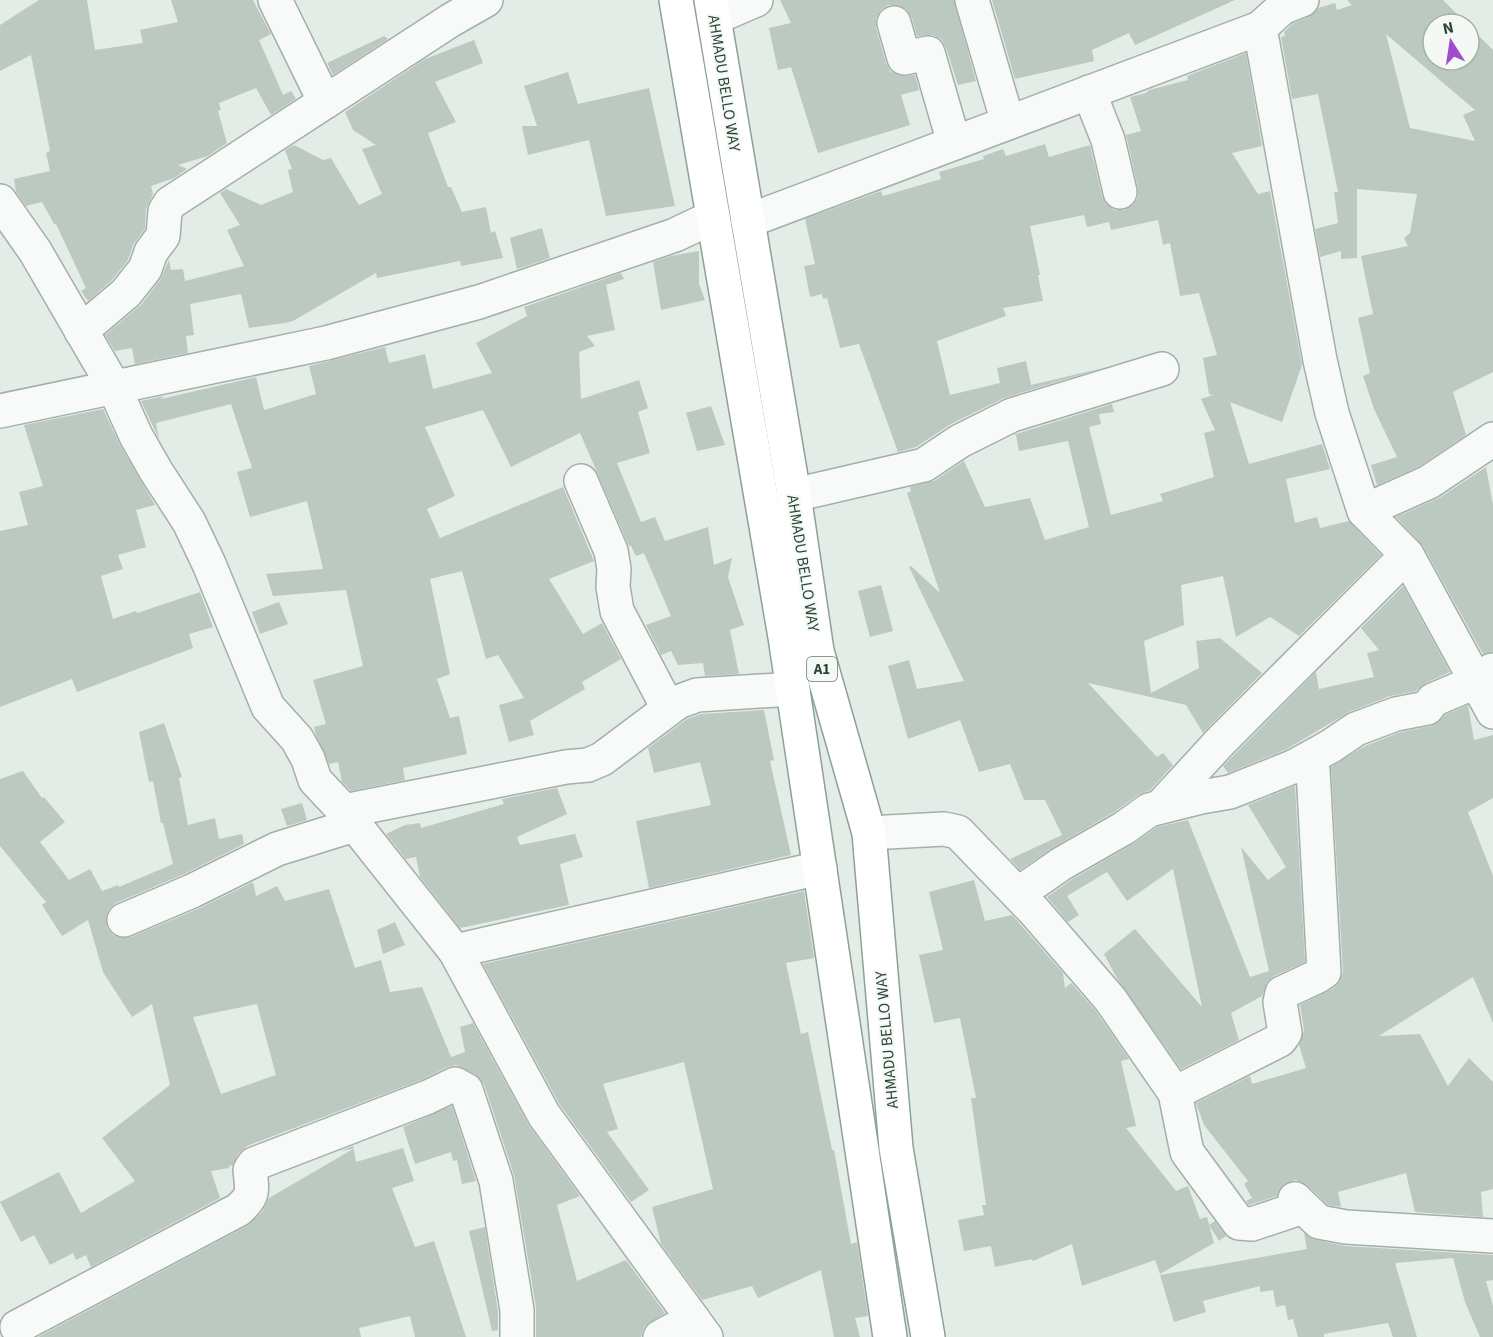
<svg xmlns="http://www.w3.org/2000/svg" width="1493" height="1337" viewBox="0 0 1493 1337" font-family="'Source Sans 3',sans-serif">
  <rect width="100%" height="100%" fill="#e4ece7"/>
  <!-- building -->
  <g fill="#bbc9c1" fill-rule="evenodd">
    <path d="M39 0H87L95 50 143 43 140 30 178 22 171 0H253L271 34 259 40 283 95 291 91 296 99 271 115 256 88 219 103 221 110 218 111 227 143 208 156 178 165 187 169 174 178 151 186 153 194 146 209 145 229 133 245 128 260 112 280 88 301 81 291 86 288 56 224H54L42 202 26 206 16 192 14 179 50 171 46 153 50 151 31 55 0 71V25Z"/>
    <path d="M780 0H954L976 81 958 85 946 48 942 40 933 35 917 36 912 18 907 10 898 5H888L881 10 876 18V28L886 63 890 71 899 76 915 75 919 90 901 95 910 125 818 153 791 67 778 70 769 28 791 23Z"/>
    <path d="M992 0H1235L1135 45 1129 33 1092 50 1094 61 1015 79Z"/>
    <path d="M1347 0H1443L1467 24H1433V60H1469V26L1493 50V372L1453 392 1466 435 1420 466 1377 485 1371 465 1397 457 1374 409 1363 376 1370 373 1358 318 1373 314 1361 256 1408 246 1404 238 1410 233 1417 194 1357 189V258L1341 259V251L1320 257 1315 229 1338 223 1334 192H1338L1318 94 1292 99 1281 37 1285 36 1284 32 1292 24 1309 17 1318 8 1335 3 1337 10 1352 5ZM1386 34 1475 110 1463 115 1475 141 1410 128Z"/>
    <path d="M384 36 388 39 333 75 327 63Z"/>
    <path d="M474 40 483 63 435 82 456 122 428 133 448 187H451L462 212 486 207 491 233 495 231 503 258 461 266 460 261 377 278 376 273 293 321 285 323 249 328 241 294 190 304 194 335 186 336 188 353 135 364 132 348 115 351 105 335 141 305 160 280 169 260 171 270 183 269 185 281 244 266 227 230 240 225 220 193 226 189 261 205 293 192 288 170 292 169 285 150 294 145 323 160 331 158 359 205 382 194 362 149 376 145 353 130 345 112 425 59Z"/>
    <path d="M1246 53 1262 146 1232 153 1258 194 1270 191 1302 365 1282 422 1230 402 1249 464 1322 444 1330 469 1286 479 1295 523 1317 517 1320 528 1349 521 1381 555 1299 636 1270 617 1236 637 1223 576 1181 585 1184 625 1144 641 1151 693 1199 668 1196 641 1220 638 1262 673 1203 733 1186 705 1088 683 1157 757 1163 753 1173 765 1150 790 1138 795 1114 812 1052 848 1020 870 1010 859 1062 835 1045 800H1024L1010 764 979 772 960 720 908 739 888 666 909 660 917 689 964 681 909 567 911 566 940 593 907 493 911 491 910 487 934 481 964 461 985 507 1030 498 1045 540 1089 527 1068 441 1019 451 1016 435H1013L1112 404 1114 412 1099 414 1101 424 1089 427 1111 515 1163 501 1160 494 1214 477 1204 433 1215 430 1201 399 1213 395 1209 394 1203 358 1217 355 1199 293 1180 296 1170 243 1163 245 1158 220 1111 230 1109 222 1087 227 1084 215 1030 226 1040 275H1038L1043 301 1003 308 1006 316 937 341 950 395 1000 383 997 368 1026 361 1031 385 1103 368 1004 398 951 424 916 447 898 452 859 344 840 348 827 298 823 299 822 294 810 297 804 266 815 264 805 219 881 191 883 196 941 179 939 172 984 159 983 156 1003 149 1006 156 1045 144 1049 157 1090 145 1102 196 1106 204 1115 210H1125L1133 205 1138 197V188L1126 135 1141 131 1130 97 1146 93 1149 90 1188 80 1187 76Z"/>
    <path d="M568 72 578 104 649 88 675 206 606 216 589 140 528 155 522 126H537L524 86Z"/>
    <path d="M542 228 550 258 517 269 510 238Z"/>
    <path d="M699 251V284L705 300 661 310 653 262 671 256Z"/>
    <path d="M621 273 624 279 606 285 615 330 587 336 595 346 579 352 581 399 639 380 648 408 638 412 650 453 617 463 641 522 655 517 665 541 708 527 714 565 732 558 728 577 744 625 730 630 739 674 705 676 703 663 678 665 671 651 661 655 646 625 671 616 644 553 636 556 631 546H629L580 433 511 467 483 410 425 427 455 496 427 509 440 538 563 487 594 561 549 579 583 634 602 623 621 659 582 682 585 689 530 721 534 735 509 742 499 705 524 698 498 655 486 659 462 571 430 579 450 674 437 679 450 718 459 716 467 754 403 768 405 780 351 791 342 782 338 762 329 764 316 735 314 727 326 724 313 680 363 666 346 590 273 596 266 574 323 569 307 501 250 517 237 472 252 468 231 404 156 423 159 439 141 401 164 396 161 399 256 377 264 410 316 394 309 366 385 347 389 363 425 354 433 389 492 373 476 343 527 316 524 307Z"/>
    <path d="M711 406 725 445 697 451 686 413Z"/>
    <path d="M103 409 120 445 155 505 136 510 146 547 118 555 123 569 101 576 113 619 136 611 137 613 200 592 213 627 189 634 193 648 77 692 72 679 0 707V531L28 525 19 492 43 486 24 425Z"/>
    <path d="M1486 467 1493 505V652L1483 654 1423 546 1396 517 1439 498Z"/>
    <path d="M881 585 893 631 870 637 858 591Z"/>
    <path d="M1403 586 1450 672 1426 683 1416 691 1390 696 1349 712 1287 749 1228 773 1223 766 1316 672 1319 689 1374 677 1367 653 1379 650 1361 628Z"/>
    <path d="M279 602 288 624 260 634 252 612Z"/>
    <path d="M1468 705 1474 740 1493 735V798L1468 812 1493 876V1023L1473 977 1379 1036 1420 1034 1448 1086 1469 1058 1493 1082V1189L1481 1192 1483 1217 1415 1212 1406 1173 1338 1192 1341 1207 1328 1205 1306 1184 1296 1180 1288 1182 1282 1186 1277 1196 1249 1205 1246 1201 1252 1198 1244 1184 1248 1181 1204 1125 1196 1103 1250 1076 1252 1084 1306 1068 1299 1045 1304 1030 1300 1005 1334 988 1340 981 1343 972 1331 767 1365 746 1401 732 1431 726 1445 715Z"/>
    <path d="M764 710 774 760 770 761 791 855 649 888 636 821 711 805 700 762 654 773 648 748 687 719 701 714Z"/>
    <path d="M164 723 182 777 179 778 188 825 215 818 219 839 242 834 244 844 184 874 116 903 109 909 106 917 107 928 113 935 121 938 131 937 200 908 253 882 256 896 277 886 285 901 329 889 355 968 381 960 390 992 422 987 451 1057 465 1052 460 1027 473 1023 528 1124 580 1196 557 1205 577 1281 626 1260 665 1313 644 1327 641 1337H536V1307L514 1175 484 1084 475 1074 456 1065 447 1067 421 1080 247 1146 238 1154 233 1165 229 1166V1168L211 1171 220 1198 91 1267 86 1255 76 1260 73 1253 50 1265 34 1235 21 1242 0 1202 59 1172 81 1213 135 1181 102 1138 170 1085 152 1004 132 1017 103 972 88 920 62 936 42 905 46 902 0 846V779L23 771 42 798 44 797 65 822 40 842 69 880 90 869 102 891 118 885 119 887 173 864 163 823H161L153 781 149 782 139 732ZM257 1004 276 1075 221 1094 193 1017Z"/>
    <path d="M1295 786 1305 962 1274 976 1267 982 1262 996 1231 1013 1239 1040 1181 1069 1118 980 1104 954 1135 929 1202 1007 1173 869 1127 901 1107 872 1067 896 1079 915 1068 922 1047 897 1071 880 1133 844 1157 827 1188 820 1250 977 1269 971 1241 847 1268 880 1286 867 1248 805Z"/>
    <path d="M557 788 567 814 517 837 520 845 575 834 583 857 560 864 569 905 460 928 420 877 416 857 406 859 386 834 405 825 420 823 421 828 504 804 502 799Z"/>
    <path d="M302 803 307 820 287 826 281 809Z"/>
    <path d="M974 880 985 921 1012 915 1063 973 1065 988 1071 983 1095 1010 1129 1059 1121 1061 1136 1126 1126 1128 1176 1191 1188 1186 1200 1219 1207 1217 1214 1243 1160 1274 1155 1260 1082 1286 1072 1244 1033 1261 1032 1259 995 1267 991 1246 964 1251 958 1220 984 1215 982 1205H986L971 1098H976L960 1018 934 1023 919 955 943 950 929 892Z"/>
    <path d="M804 891 814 958 786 963 801 1034 808 1032 832 1150H834L851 1244 857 1242 868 1316 855 1318 860 1337H834L821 1270 758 1298 752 1286 702 1300 661 1244 652 1207 713 1189 684 1062 603 1084 618 1129 607 1132 649 1190 631 1202 560 1105 483 964Z"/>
    <path d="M395 922 405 945 383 954 377 930Z"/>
    <path d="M452 1106 476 1181 462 1184 457 1160 453 1161 451 1152 415 1164 403 1127Z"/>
    <path d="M353 1146 356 1162 403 1148 414 1181 392 1188 415 1247 434 1241 466 1337H415L410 1316 359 1328 361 1337H38L247 1226 262 1212 269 1198 353 1149 340 1151Z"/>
    <path d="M1215 1221 1226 1236 1219 1241 1209 1225Z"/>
    <path d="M485 1227 498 1312V1330L492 1331 469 1231Z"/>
    <path d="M1304 1233 1316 1240 1345 1246 1493 1255V1280L1486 1281 1493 1306V1337H1480L1465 1302 1453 1258 1395 1263 1417 1337H1393L1388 1323 1324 1334V1337H1298L1293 1319 1288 1320 1285 1305 1276 1307 1273 1290 1260 1292V1286L1203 1301 1206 1312 1174 1322 1160 1275 1307 1249Z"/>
  </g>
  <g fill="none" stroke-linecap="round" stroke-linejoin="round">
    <!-- minor casing -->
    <g stroke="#a2b0a7" stroke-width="36">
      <g id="minor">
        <path d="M275 0 325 102"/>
        <path d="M972 0 1008 123"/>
        <path d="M714 18 756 0"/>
        <path d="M894 23 904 58 928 53 954 143"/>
        <path d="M1260 28 1320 360 1332 413 1364 511 1407 555 1493 712"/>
        <path d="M1089 92 1108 140 1120 192"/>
        <path d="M0 201 35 251 114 387 136 436 156 471 189 522 209 564 268 707 297 739 308 759 315 780 344 811 455 951 544 1115 706 1337"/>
        <path d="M748 221 1260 28 1282 8 1302 0"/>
        <path d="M81 331 126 293 145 269 151 252 163 236 165 211 170 203 451 20 486 0"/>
        <path d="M0 411 326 343 479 302 675 235 713 217"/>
        <path d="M581 481 611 551 614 569 613 587 617 611 668 708"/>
        <path d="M794 495 924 465 960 441 1012 415 1162 369"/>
        <path d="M1364 511 1429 482 1493 439"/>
        <path d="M1161 806 1220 742 1407 555"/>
        <path d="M344 811 566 767 588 765 602 759 678 702 697 695 793 689"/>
        <path d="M869 833 944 829 958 832 1035 912 1110 999 1175 1093 1187 1152 1239 1223 1252 1224 1294 1210 1295 1199"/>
        <path d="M1018 894 1061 864 1124 828 1149 810 1201 797 1230 792 1295 766 1331 746 1356 729 1396 714 1427 708 1433 700 1475 682 1492 670"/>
        <path d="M124 920 192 891 277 849 354 825"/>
        <path d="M455 951 820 868"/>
        <path d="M1175 1093 1280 1040 1285 1033 1280 1002 1282 993 1318 976 1324 972 1313 770 1295 766"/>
        <path d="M1295 1199 1319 1222 1346 1227 1493 1236"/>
        <path d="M17 1327 238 1210C255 1195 252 1191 250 1170L254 1164 428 1097 455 1084 466 1090 496 1181 517 1310V1337"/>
        <path d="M660 1337 693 1319"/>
      </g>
    </g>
    <!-- highway casing -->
    <g stroke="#8ba295" stroke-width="36">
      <g id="highway">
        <path d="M676 0 785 637 890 1337"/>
        <path d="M711 0 794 495 817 651 869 833 896 1148 928 1337"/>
      </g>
    </g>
    <!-- minor -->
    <use href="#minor" stroke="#f7faf8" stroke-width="33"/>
    <!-- highway -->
    <use href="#highway" stroke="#fff" stroke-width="33"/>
  </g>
  <g text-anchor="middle" stroke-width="4.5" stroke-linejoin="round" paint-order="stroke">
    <!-- shield labels -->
    <rect fill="#f4f9f6" stroke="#687a70" stroke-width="1.5" x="807" y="657" width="30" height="24" rx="4.5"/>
    <g font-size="15" font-weight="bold" fill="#2c4436">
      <text x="822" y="674">A1</text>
    </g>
    <!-- street labels -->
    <g font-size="16" fill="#2c4436" stroke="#f4f9f6">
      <text transform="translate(725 83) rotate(81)" y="6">AHMADU BELLO WAY</text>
      <text transform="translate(804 563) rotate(81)" y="6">AHMADU BELLO WAY</text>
      <text transform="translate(886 1040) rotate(-95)" y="6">AHMADU BELLO WAY</text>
    </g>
  </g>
  <!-- north arrow -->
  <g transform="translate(1451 42) rotate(348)"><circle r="28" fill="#f4f9f6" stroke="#a4b1a9" stroke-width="1.5"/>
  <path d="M0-4.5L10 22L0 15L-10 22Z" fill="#a04dcd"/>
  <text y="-9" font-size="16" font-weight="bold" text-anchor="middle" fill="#2c4436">N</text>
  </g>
</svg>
